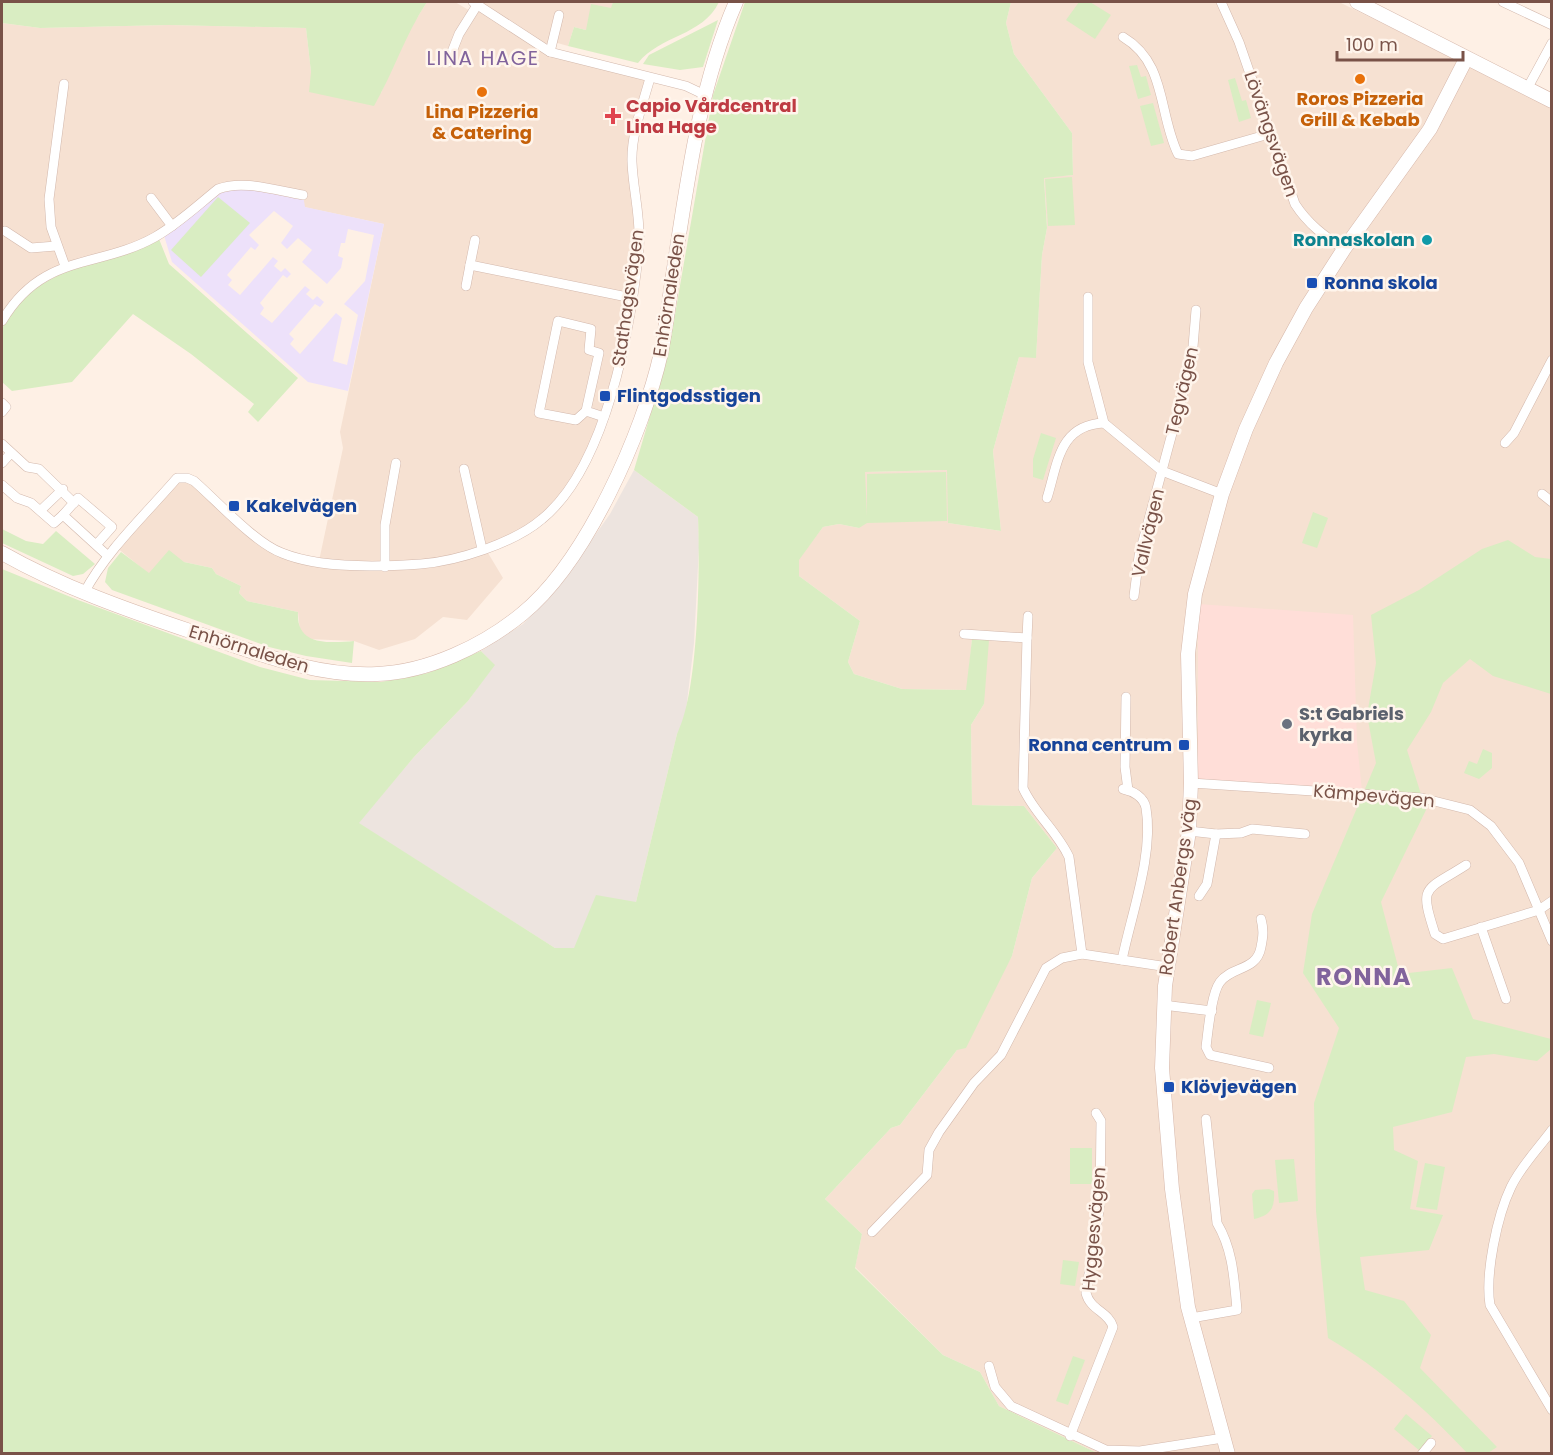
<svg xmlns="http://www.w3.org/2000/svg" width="1553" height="1455" viewBox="0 0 1553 1455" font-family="Poppins,sans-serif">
  <rect width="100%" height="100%" fill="#fef0e5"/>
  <!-- residential -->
  <g fill="#f6e1d2">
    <path d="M427 2H455L472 12 473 2H613L612 8 586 30 574 27 568 46 554 42 550 52 650 78 633 146 639 245 615 381 584 461 544 518 485 548 503 578 467 620 443 617 415 639 379 650 354 641 308 639 300 632 298 612 247 601 239 593 241 586 216 574 212 568 184 562 149 574 116 547 177 478H187L266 544 319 561 343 448 340 432 384 224 304 207 256 187 154 238 48 275 2 321V23L40 28 169 25 306 28 311 72 381 93 405 37Z"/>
    <path d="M1011 2H1339L1551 107V1453H1097L999 1406 980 1372 943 1355 855 1267 862 1234 825 1199 891 1128 900 1125 957 1050 1012 956 1032 878 1057 848 1024 806 972 805 971 725 984 704 972 639 967 690 902 689 854 674 848 662 860 621 799 576 798 560 823 527 839 524 859 528 865 472 948 470V523L1001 531 993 451 1019 357H1036L1042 255 1047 228 1044 177 1073 175 1072 133 1014 54 1006 23Z"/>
  </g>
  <!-- commercial -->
  <path fill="#ffded8" d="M1198 604 1353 615 1357 742 1362 791 1198 782Z"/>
  <!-- industrial -->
  <path fill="#ede4df" d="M634 470 698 517 699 547 694 643 685 719 677 734 636 902 574 948H555L358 823 414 757 468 701 494 665 481 651 523 624 556 590 610 514Z"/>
  <!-- education -->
  <path fill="#ede1fa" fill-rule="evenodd" d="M227 186 303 195 305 207 384 224 348 391 308 382 172 262 163 232ZM274 211 293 226 281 243 287 249 298 238 312 250 302 262 327 284 341 268 343 258 338 256 341 243H345L348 229 374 235 365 281 344 304 358 315 347 365 333 361 342 318 336 313 300 354 290 344 294 339 289 334 315 304 320 307 324 302 317 296 313 300 306 294 310 290 305 286 272 323 260 314 264 308 260 303 283 275 287 278 291 274 285 268 281 272 274 266 278 261 273 257 240 295 228 285 232 280 227 275 251 247 255 250 259 245 249 235Z"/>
  <!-- green -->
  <g fill="#d9edc2">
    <path d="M2 2H427C405 35 394 71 374 106L309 92 311 72 306 28 169 25 40 28 2 23Z"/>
    <path d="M613 2H719C703 36 660 35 638 63L568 46 574 27 586 30 591 4 611 8Z"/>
    <path d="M745 2H1011L1006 23 1014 54 1072 133 1073 175 1044 178 1047 228 1042 255 1036 358 1019 357 993 451 1001 531 948 523 947 470 865 472 867 516V474L946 472 947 521 867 523 859 528 839 524 823 527 799 560V576L860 621 848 662 854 674 902 689 966 690 972 639 989 640 984 704 971 725 972 805 1024 806 1057 848 1032 878 1012 956 966 1048 957 1050 900 1125 891 1128 825 1199 862 1234 855 1268 943 1355 980 1372 999 1406 1097 1453H2V569L78 600 260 667 310 680 381 682 428 673 481 651 495 665 468 701 414 757 359 823 555 948H574L596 895 636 902 677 734C699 692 700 567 698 517L634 470 668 355 713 95Z"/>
    <path d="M1079 2H1090L1111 15 1095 39 1066 20Z"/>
    <path d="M718 20 703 67 680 70 643 64 649 55Z"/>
    <path d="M1137 65 1141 77 1146 76 1151 95 1138 99 1129 66Z"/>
    <path d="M1235 78 1242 101 1246 100 1251 118 1239 122 1228 80Z"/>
    <path d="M1153 103 1164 143 1151 146 1140 106Z"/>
    <path d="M1072 177 1075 225 1048 226 1045 179Z"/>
    <path d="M218 197 250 223 201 277 171 250Z"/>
    <path d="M159 239 169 264 298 378 258 422 248 412 254 404 191 354 133 314 72 382 12 391 2 382C2 367 0 347 2 332 12 278 115 254 159 239Z"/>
    <path d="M1041 433 1056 438 1043 480 1033 477V459Z"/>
    <path d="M1313 512 1328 518 1317 548 1302 543Z"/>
    <path d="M2 529 26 541 43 544 56 531 95 564 83 574 73 576 2 543Z"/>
    <path d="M1508 540 1535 557 1551 559V694L1493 676 1470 659 1443 683 1431 712 1407 750 1426 810 1381 902 1400 974 1452 968 1473 1019 1551 1039V1049L1537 1061 1494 1054 1466 1057 1452 1112 1393 1127 1394 1150 1418 1161 1410 1209 1443 1215 1429 1250 1360 1257 1365 1290 1404 1301 1431 1335 1420 1368 1497 1447 1488 1453H1467C1426 1409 1381 1369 1328 1338L1316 1211 1314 1103 1339 1028 1303 973 1312 914 1376 763 1367 715 1376 663 1371 615 1419 590 1482 549Z"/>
    <path d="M169 550 184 562 212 568 216 574 241 586 239 593 247 601 298 612C296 646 328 643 354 641L352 663 306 656 269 647 112 590 105 582 108 568 121 552 149 573Z"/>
    <path d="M1483 749 1492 753V768L1479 779 1464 773 1469 761 1477 764Z"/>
    <path d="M1257 1000 1271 1003 1263 1037 1249 1034Z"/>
    <rect x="1070" y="1148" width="22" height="36"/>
    <path d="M1294 1159 1298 1201 1279 1203 1275 1160Z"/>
    <path d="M1425 1163 1445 1167 1437 1210 1416 1207Z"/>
    <path d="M1269 1189 1274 1191C1275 1208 1271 1215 1254 1219L1252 1194 1255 1190Z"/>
    <path d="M1063 1260 1079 1262 1075 1286 1060 1284Z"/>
    <path d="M1073 1356 1085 1360 1068 1405 1056 1401Z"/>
    <path d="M1406 1414 1432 1436 1420 1451 1394 1429Z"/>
  </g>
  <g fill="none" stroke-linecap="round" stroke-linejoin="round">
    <!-- street casing -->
    <g stroke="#d3b8ac" stroke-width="10">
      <g id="street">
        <path d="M473 2 550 52 686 86 705 95"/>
        <path d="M1221 2 1239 42 1295 204C1308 224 1324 236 1344 249"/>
        <path d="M1503 2 1552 25"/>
        <path d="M1123 37C1167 63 1158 113 1178 154L1192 156 1269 134"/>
        <path d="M550 52 559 15"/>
        <path d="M448 62 459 34 479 2"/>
        <path d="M64 84 49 199 51 227 65 266"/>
        <path d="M1527 89 1552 43"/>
        <path d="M151 198 172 226"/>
        <path d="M5 231 31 248 56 246"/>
        <path d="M475 240 470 265 632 298"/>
        <path d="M466 286 470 265"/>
        <path d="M1088 297V362L1104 423 1162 471 1222 494"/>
        <path d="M2 321C43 252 98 269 155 237 178 224 198 205 218 189 243 179 277 191 303 195"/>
        <path d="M2 403 6 407 2 412"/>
        <path d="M586 411 576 420 539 413 558 321 591 329 589 350 599 353 586 411 604 417"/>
        <path d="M1505 443 1514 433 1552 360"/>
        <path d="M2 444 27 467 39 469 74 503"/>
        <path d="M2 463 11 453"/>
        <path d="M464 469 482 549"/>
        <path d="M2 485 17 498 31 503 54 523 63 515"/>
        <path d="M1542 494 1552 502"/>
        <path d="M1047 498C1058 463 1059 425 1104 423"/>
        <path d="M41 510 63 489"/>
        <path d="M96 545 112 527 78 498 63 515 108 556"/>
        <path d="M385 567V525L396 463"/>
        <path d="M84 593C107 550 145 515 177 478H187L194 481C217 501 255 543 282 553 321 569 379 567 421 564 458 561 514 543 542 519 607 466 631 327 639 247 641 218 633 190 632 162 631 134 643 104 650 78"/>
        <path d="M1134 596 1139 556 1192 359 1196 310"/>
        <path d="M964 634 1027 638 1023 788C1034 813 1057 831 1069 857L1082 954"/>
        <path d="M1027 638 1028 616"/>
        <path d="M1126 697 1125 767 1128 790"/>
        <path d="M1191 783 1422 798 1470 810 1491 826 1519 863 1552 941"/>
        <path d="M1189 831 1216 834 1241 833 1252 829 1305 834"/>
        <path d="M1466 865C1424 892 1419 884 1435 934L1443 939 1539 910 1552 901"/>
        <path d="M1199 896 1207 884 1216 834"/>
        <path d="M1261 919C1264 930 1263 937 1261 947 1257 971 1232 966 1220 982 1211 994 1208 1032 1206 1047L1210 1055 1269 1068"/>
        <path d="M1481 927 1506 999"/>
        <path d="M1122 960C1131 915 1154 854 1146 808 1144 797 1133 791 1123 789"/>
        <path d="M1163 1005 1212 1011"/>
        <path d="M1552 1130C1538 1149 1521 1166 1511 1187 1497 1216 1485 1274 1490 1305L1552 1410"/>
        <path d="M872 1232 927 1175 929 1150 939 1132 974 1083 1001 1055 1046 968 1062 958 1082 954 1168 967"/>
        <path d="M1191 1318 1237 1310C1234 1278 1233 1250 1217 1223L1206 1119"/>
        <path d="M989 1366 995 1387 1011 1406 1106 1450 1140 1451 1223 1438"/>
        <path d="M1070 1436 1113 1327C1109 1312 1090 1310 1086 1293L1100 1204 1101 1121 1096 1113"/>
        <path d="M1422 1454 1431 1443"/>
      </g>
    </g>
    <!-- secondary casing -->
    <g stroke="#d6b7aa" stroke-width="15">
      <g id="secondary">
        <path d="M1357 2 1552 101"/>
        <path d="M2 553C62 587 127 610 193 632 253 651 313 677 377 674 428 672 483 646 522 614 586 562 643 433 661 353 666 328 669 301 673 275 687 183 699 87 736 2"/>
        <path d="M1228 1454 1188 1307 1172 1189 1162 1068 1165 986 1189 831 1191 783 1188 654 1195 594 1222 494 1246 429 1276 363 1306 308 1344 249 1430 129 1466 59"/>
      </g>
    </g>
    <!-- street -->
    <use href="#street" stroke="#fff" stroke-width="9"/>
    <!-- secondary -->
    <use href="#secondary" stroke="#fff" stroke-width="14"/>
  </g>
  <!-- markers -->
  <g fill="#e8710a" stroke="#fff5ec" stroke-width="2">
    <circle cx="1360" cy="79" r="6"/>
    <circle cx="482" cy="92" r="6"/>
  </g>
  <path fill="#e0444e" stroke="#fff5ec" stroke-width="2" d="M610 107h6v6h6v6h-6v6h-6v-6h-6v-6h6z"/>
  <circle fill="#0f9aa8" stroke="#fff5ec" stroke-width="2" cx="1427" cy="240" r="6"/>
  <g fill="#1a4fb4" stroke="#fff5ec" stroke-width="2">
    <rect x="1306" y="277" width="12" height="12" rx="3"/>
    <rect x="599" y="390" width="12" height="12" rx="3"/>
    <rect x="228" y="500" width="12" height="12" rx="3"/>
    <rect x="1178" y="739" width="12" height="12" rx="3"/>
    <rect x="1163" y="1081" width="12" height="12" rx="3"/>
  </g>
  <circle fill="#6b7280" stroke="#fff5ec" stroke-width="2" cx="1287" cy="724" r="6"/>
  <g text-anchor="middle" stroke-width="5" stroke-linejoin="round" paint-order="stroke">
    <!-- food labels -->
    <g font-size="18" font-weight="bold" fill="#c56008" stroke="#fff5ec">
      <text x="1360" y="105">Roros Pizzeria<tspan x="1360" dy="21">Grill &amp; Kebab</tspan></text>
      <text x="482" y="118">Lina Pizzeria<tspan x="482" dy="21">&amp; Catering</tspan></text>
    </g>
    <!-- health labels -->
    <g font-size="18" font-weight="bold" fill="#be3a42" stroke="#fff5ec" text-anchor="start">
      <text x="626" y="112">Capio Vårdcentral<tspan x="626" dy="21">Lina Hage</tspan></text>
    </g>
    <!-- street labels -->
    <g font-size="18" fill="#795248" stroke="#fff5ec">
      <text transform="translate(1271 134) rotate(71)" y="6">Lövängsvägen</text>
      <text transform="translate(669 295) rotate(-81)" y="6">Enhörnaleden</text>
      <text transform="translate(628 298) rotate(-82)" y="6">Stathagsvägen</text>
      <text transform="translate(1182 391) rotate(-77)" y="6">Tegvägen</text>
      <text transform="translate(1148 533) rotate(-77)" y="6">Vallvägen</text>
      <text transform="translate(249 649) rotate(17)" y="6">Enhörnaleden</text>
      <text transform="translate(1374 796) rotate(5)" y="6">Kämpevägen</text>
      <text transform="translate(1178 887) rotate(-82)" y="6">Robert Anbergs väg</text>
      <text transform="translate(1094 1229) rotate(-85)" y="6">Hyggesvägen</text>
    </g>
    <!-- culture labels -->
    <g font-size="18" font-weight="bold" fill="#0d838f" stroke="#fff5ec" text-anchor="end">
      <text x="1415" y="246">Ronnaskolan</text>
    </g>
    <!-- transit labels -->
    <g font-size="18" font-weight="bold" fill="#164399" stroke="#fff5ec" text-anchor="start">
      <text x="1324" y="289">Ronna skola</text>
      <text x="617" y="402">Flintgodsstigen</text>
      <text x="246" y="512">Kakelvägen</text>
      <text x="1172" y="751" text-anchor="end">Ronna centrum</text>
      <text x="1181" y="1093">Klövjevägen</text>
    </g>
    <!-- worship labels -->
    <g font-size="18" font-weight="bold" fill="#5b616d" stroke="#fff5ec" text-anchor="start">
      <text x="1299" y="720">S:t Gabriels<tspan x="1299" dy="21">kyrka</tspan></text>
    </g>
    <!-- neighbourhood labels -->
    <g font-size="20" letter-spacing="1.5" fill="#81639c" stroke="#fff5ec">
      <text x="483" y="65">LINA HAGE</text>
    </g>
    <!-- district labels -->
    <g font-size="24" font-weight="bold" letter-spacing="1.5" fill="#81639c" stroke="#fff5ec">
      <text x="1364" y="985">RONNA</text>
    </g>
  </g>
  <!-- border -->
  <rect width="1553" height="1455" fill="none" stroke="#795248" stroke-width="6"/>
  <!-- scale -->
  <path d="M1337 51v9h126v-9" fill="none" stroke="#795248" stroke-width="3"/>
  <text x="1346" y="51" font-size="18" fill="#795248" stroke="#fff5ec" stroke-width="4.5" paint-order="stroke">100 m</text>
</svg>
